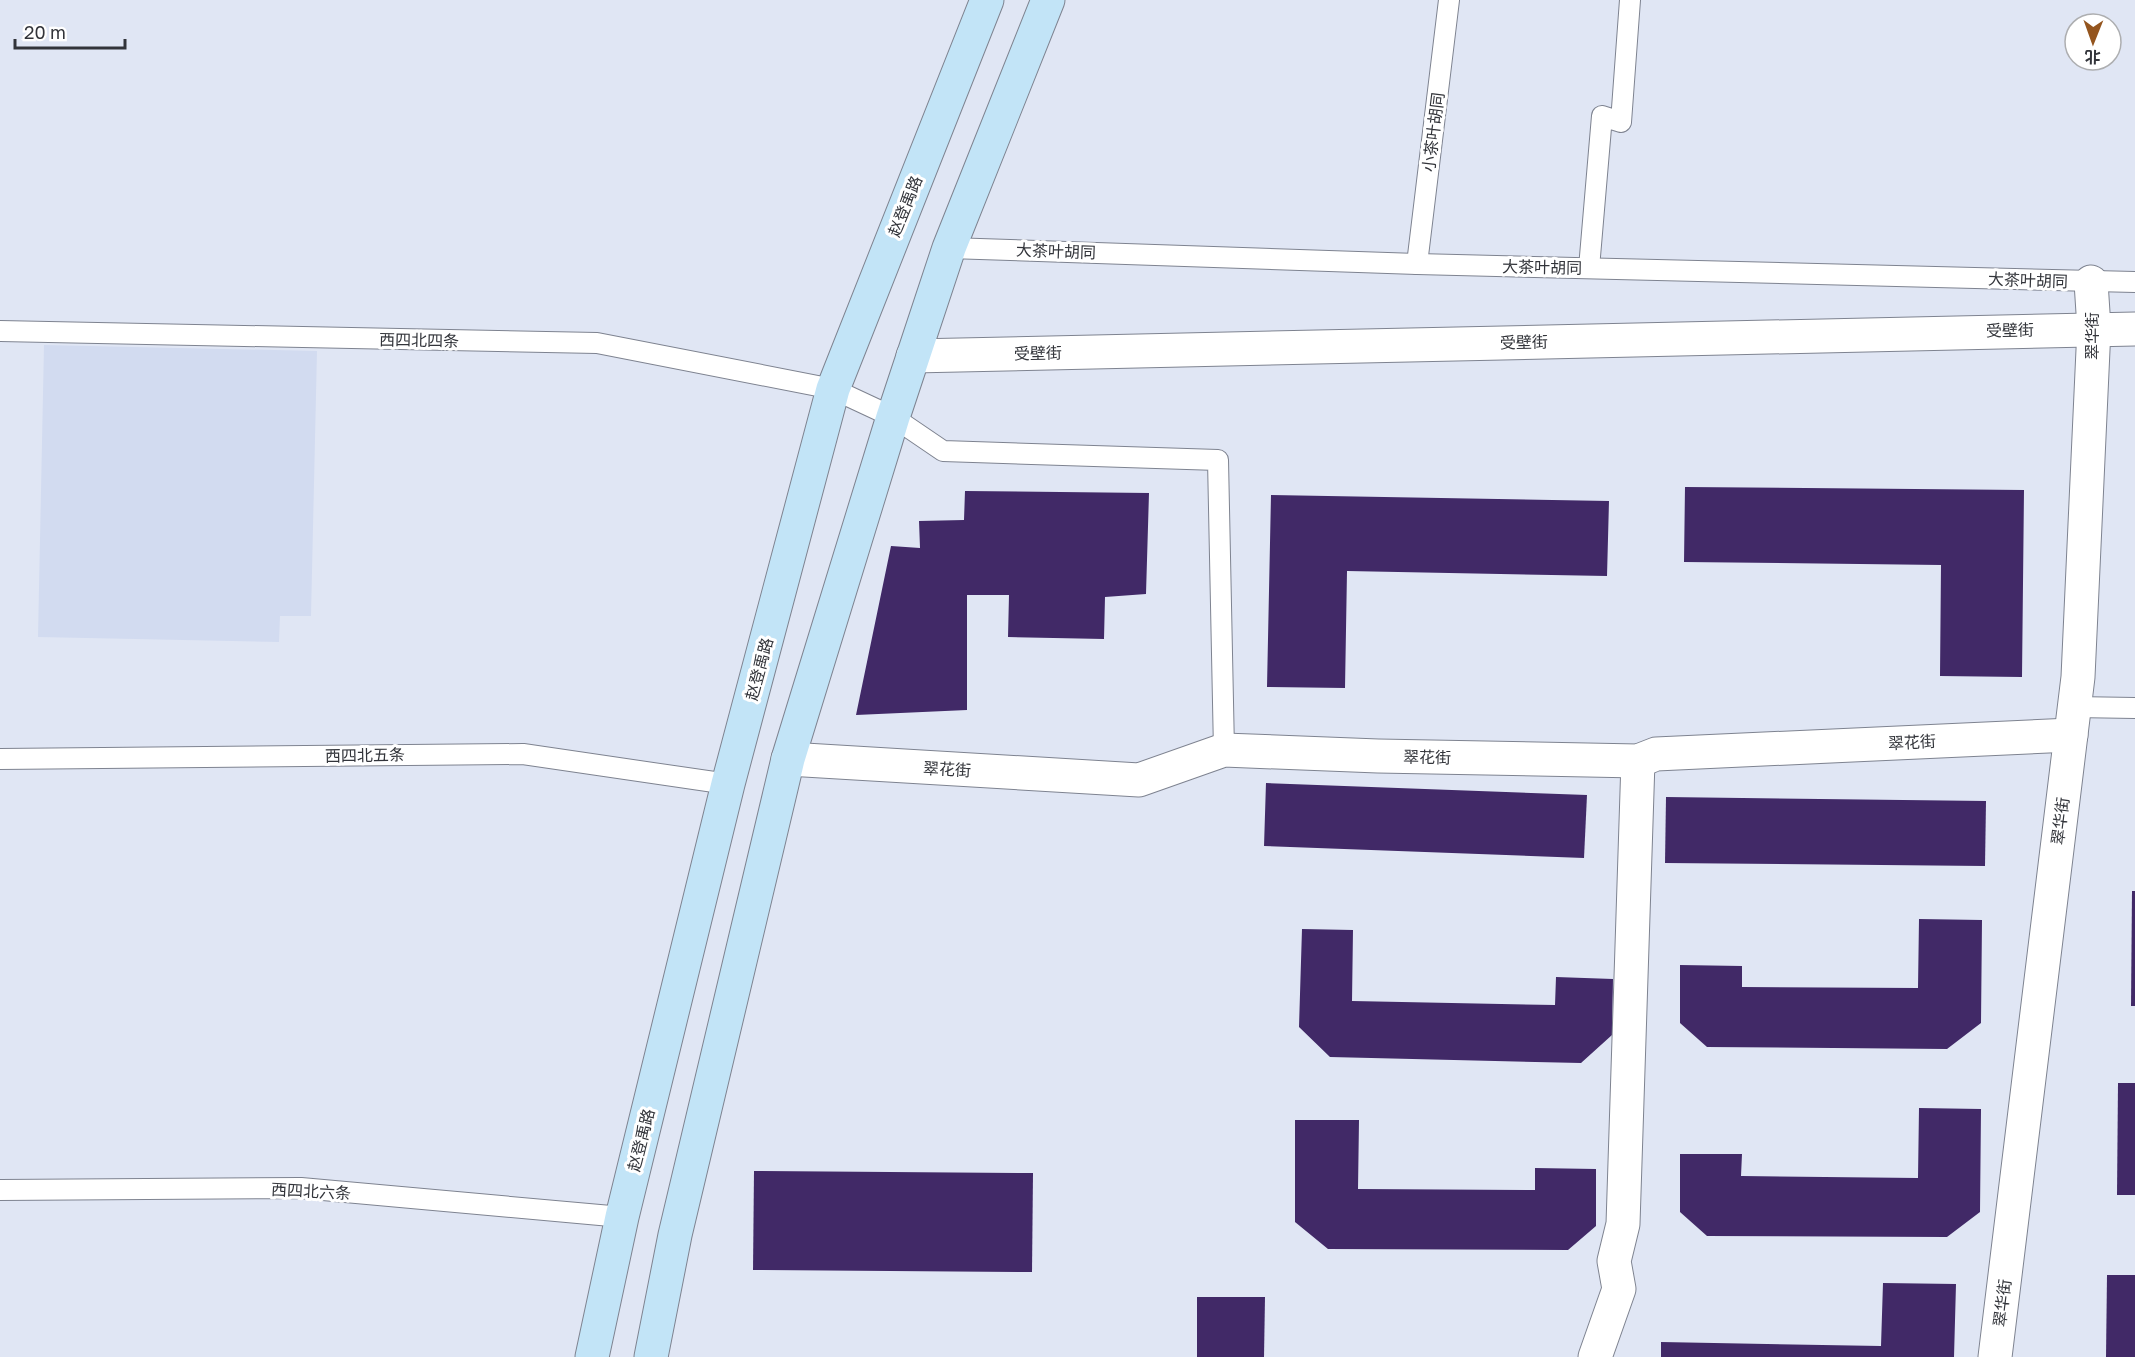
<svg xmlns="http://www.w3.org/2000/svg" width="2135" height="1357" viewBox="0 0 2135 1357" font-family="'Golos Text','Noto Sans SC',sans-serif">
  <rect width="100%" height="100%" fill="#e0e6f4"/>
  <!-- built -->
  <path fill="#d2dbf0" d="M44 345 317 351 311 616H280L279 642 38 637Z"/>
  <!-- building -->
  <g fill="#412967">
    <path d="M1685 487 2024 490 2022 677 1940 676 1941 565 1684 562Z"/>
    <path d="M965 491 1149 493 1146 594 1105 597 1104 639 1008 637 1009 595H967V710L856 715 891 546 920 548 919 521 964 520Z"/>
    <path d="M1271 495 1609 501 1607 576 1347 571 1345 688 1267 687Z"/>
    <path d="M1266 783 1587 795 1584 858 1264 846Z"/>
    <path d="M1666 797 1986 801 1985 866 1665 863Z"/>
    <path d="M2132 891H2135V1006H2131Z"/>
    <path d="M1919 919 1982 920 1981 1023 1947 1049 1707 1047 1680 1023V965L1742 966V987L1918 988Z"/>
    <path d="M1302 929 1353 930 1352 1001 1555 1005 1556 977 1613 979 1612 1035 1581 1063 1330 1057 1299 1027Z"/>
    <path d="M2118 1083H2135V1195H2117Z"/>
    <path d="M1919 1108 1981 1109 1980 1212 1947 1237 1707 1236 1680 1212V1154H1742L1741 1176 1918 1178Z"/>
    <path d="M1295 1120H1359L1358 1189 1535 1190V1168L1596 1169V1226L1568 1250 1328 1249 1295 1222Z"/>
    <path d="M754 1171 1033 1173 1032 1272 753 1270Z"/>
    <path d="M2107 1275H2135V1357H2106Z"/>
    <path d="M1883 1283 1956 1284 1954 1357H1661V1342L1881 1346Z"/>
    <path d="M1197 1297H1265L1264 1357H1197Z"/>
  </g>
  <g fill="none" stroke-linecap="round" stroke-linejoin="round">
    <!-- service casing -->
    <g stroke="#7e8390" stroke-width="22">
      <g id="service">
        <path d="M949 248 1417 264 2135 282"/>
        <path d="M1417 264 1449 0"/>
        <path d="M1589 268 1602 116 1621 122 1630 0"/>
        <path d="M0 331 597 343 833 389 893 417 943 451 1218 460 1224 750"/>
        <path d="M2074 707 2135 708"/>
        <path d="M0 759 523 754 728 784"/>
        <path d="M0 1190 301 1188 622 1217"/>
      </g>
    </g>
    <!-- minor casing -->
    <g stroke="#7e8390" stroke-width="35">
      <g id="minor">
        <path d="M788 759 1139 780 1224 750 1378 756 1638 761 1656 754 2071 735"/>
        <path d="M1595 1357 1619 1289 1614 1261 1623 1224 1638 761"/>
        <path d="M1995 1357 2078 677 2094 328 2091 282"/>
      </g>
    </g>
    <!-- tertiary casing -->
    <g stroke="#7e8390" stroke-width="35">
      <path id="tertiary" d="M913 356 2135 329"/>
    </g>
    <!-- secondary casing -->
    <g stroke="#7e8390" stroke-width="35">
      <g id="secondary">
        <path d="M592 1357 622 1217 728 784 833 389 987 0"/>
        <path d="M651 1357 675 1235 788 759 893 417 949 248 1048 0"/>
      </g>
    </g>
    <!-- service -->
    <use href="#service" stroke="#fff" stroke-width="20"/>
    <!-- minor -->
    <use href="#minor" stroke="#fff" stroke-width="33"/>
    <!-- tertiary -->
    <use href="#tertiary" stroke="#fff" stroke-width="33"/>
    <!-- secondary -->
    <use href="#secondary" stroke="#c2e4f7" stroke-width="33"/>
  </g>
  <g text-anchor="middle" stroke-width="6" stroke-linejoin="round" paint-order="stroke">
    <!-- street labels -->
    <g font-size="16" fill="#32343a" stroke="#fff">
      <text transform="translate(1433 132) rotate(-83)" y="6">小茶叶胡同</text>
      <text transform="translate(905 206) rotate(-68)" y="6">赵登禹路</text>
      <text transform="translate(1056 251) rotate(2)" y="6">大茶叶胡同</text>
      <text transform="translate(1542 267) rotate(1)" y="6">大茶叶胡同</text>
      <text transform="translate(2028 280) rotate(2)" y="6">大茶叶胡同</text>
      <text transform="translate(2010 330) rotate(-1)" y="6">受壁街</text>
      <text transform="translate(2092 336) rotate(-90)" y="6">翠华街</text>
      <text transform="translate(419 340) rotate(1)" y="6">西四北四条</text>
      <text transform="translate(1524 342) rotate(-1)" y="6">受壁街</text>
      <text transform="translate(1038 353) rotate(-1)" y="6">受壁街</text>
      <text transform="translate(759 669) rotate(-75)" y="6">赵登禹路</text>
      <text transform="translate(1912 742) rotate(-3)" y="6">翠花街</text>
      <text transform="translate(365 755) rotate(-1)" y="6">西四北五条</text>
      <text transform="translate(1427 757) rotate(1)" y="6">翠花街</text>
      <text transform="translate(947 769) rotate(3)" y="6">翠花街</text>
      <text transform="translate(2060 821) rotate(-83)" y="6">翠华街</text>
      <text transform="translate(641 1140) rotate(-76)" y="6">赵登禹路</text>
      <text transform="translate(311 1191) rotate(3)" y="6">西四北六条</text>
      <text transform="translate(2002 1303) rotate(-83)" y="6">翠华街</text>
    </g>
  </g>
  <!-- north arrow -->
  <g transform="translate(2093 42) rotate(181)"><circle r="28" fill="#ffffff" stroke="#adaeb0" stroke-width="1.5"/>
  <path d="M0-4.5L10 22L0 15L-10 22Z" fill="#94551e"/>
  <text y="-9" font-size="16" font-weight="bold" text-anchor="middle" fill="#32343a">北</text>
  </g>
  <!-- scale -->
  <path d="M15 39v9h110v-9" fill="none" stroke="#32343a" stroke-width="3"/>
  <text x="24" y="39" font-size="18" fill="#32343a" stroke="#ffffff" stroke-width="4.5" paint-order="stroke">20 m</text>
</svg>
